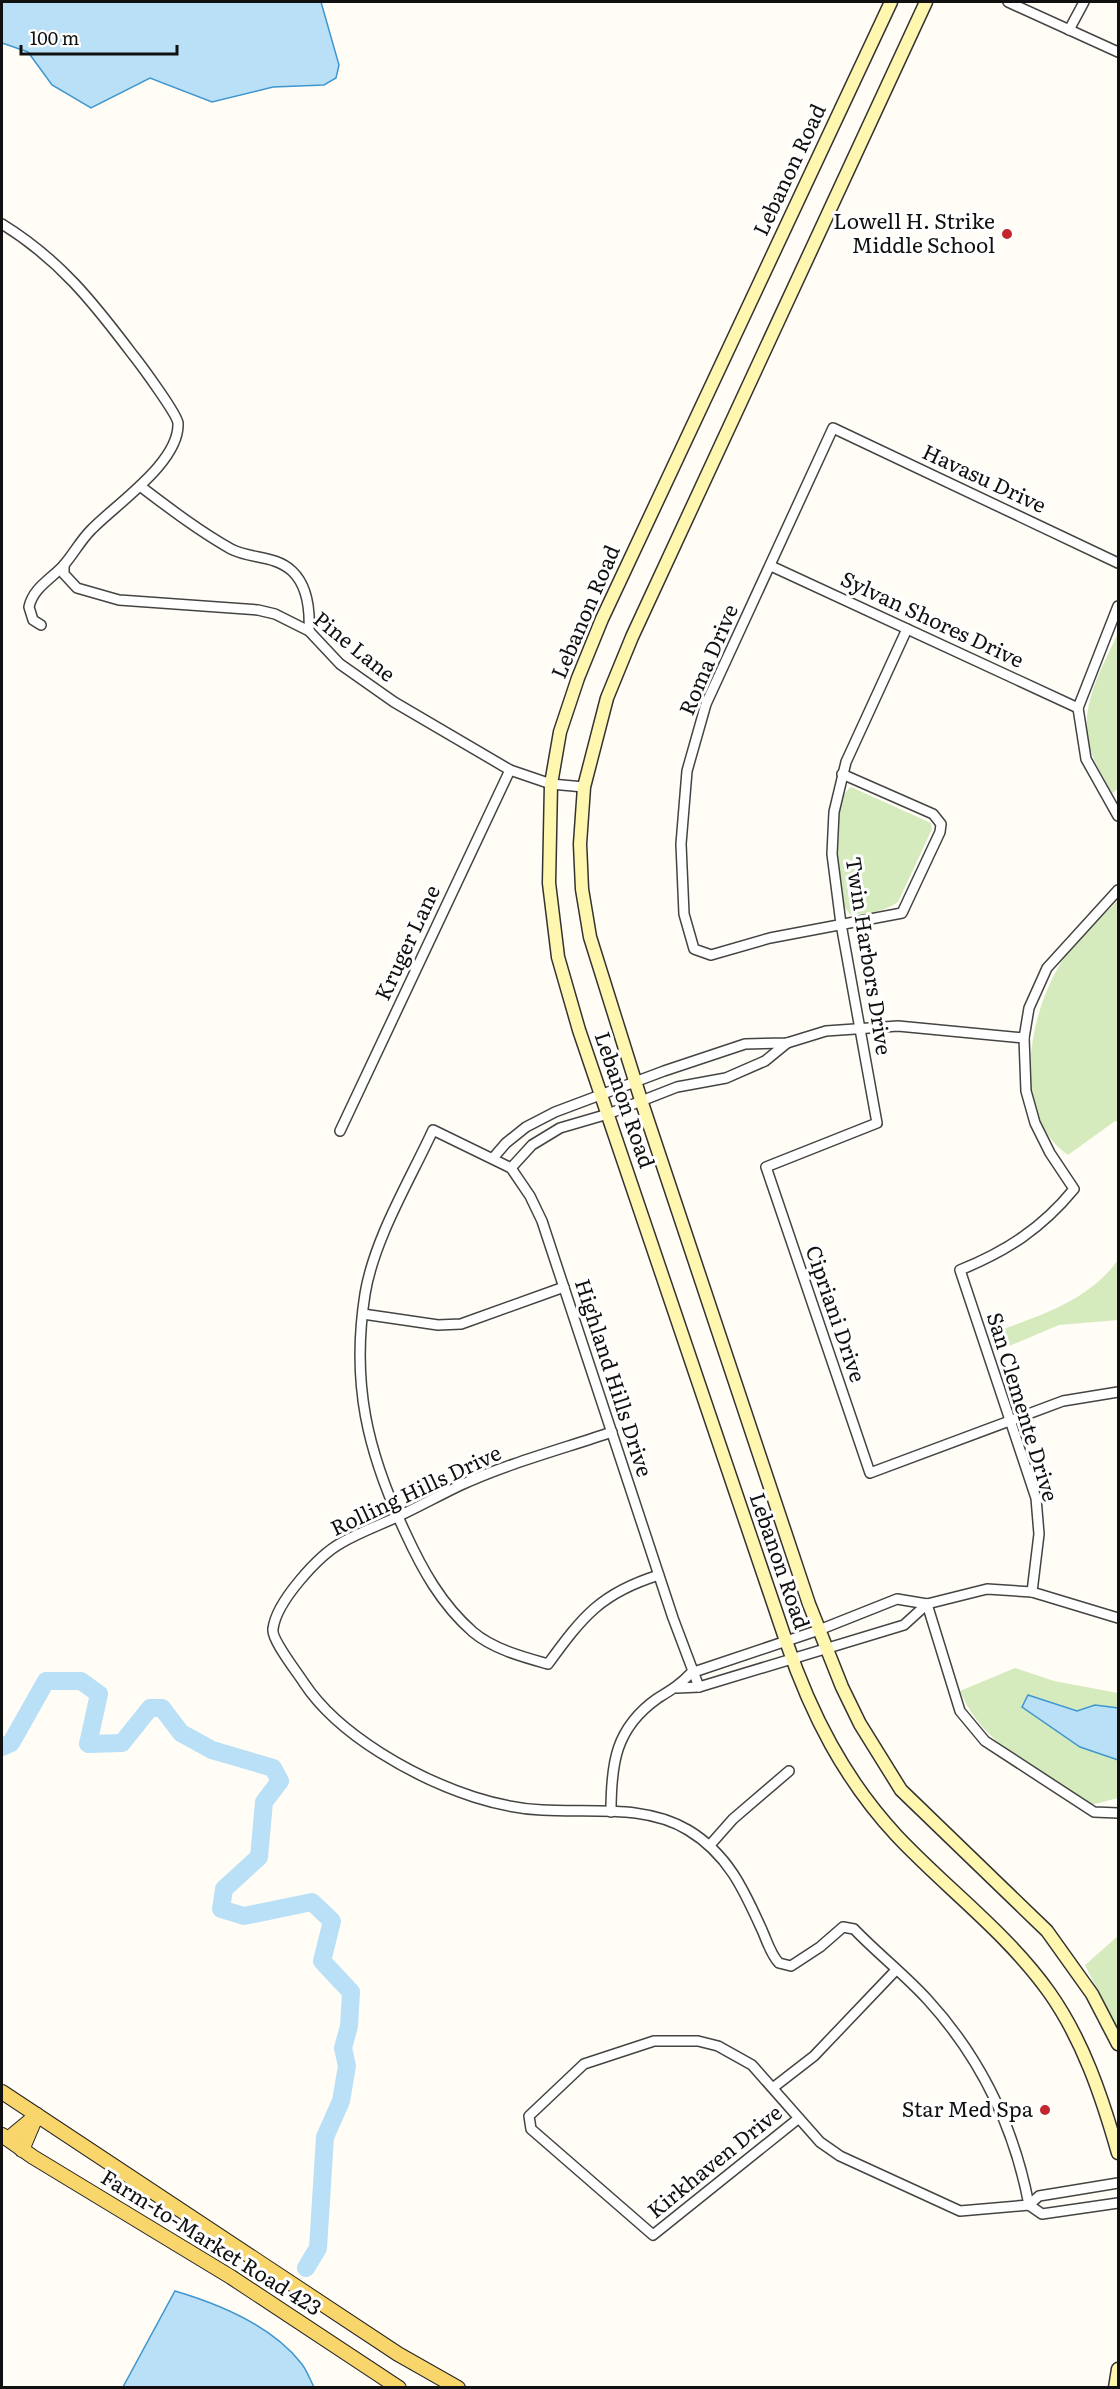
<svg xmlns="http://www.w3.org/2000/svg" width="1120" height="2389" viewBox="0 0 1120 2389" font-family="Literata,serif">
  <rect width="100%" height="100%" fill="#fffdf5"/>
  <!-- green -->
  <g fill="#d5ebbd">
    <path d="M1118 633V788L1112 794C1105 779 1094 763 1090 748 1078 706 1102 669 1118 633Z"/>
    <path d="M851 787 931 823 932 829 898 902C886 911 865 915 850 914L845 908C841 882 827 803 851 787Z"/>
    <path d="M1118 900V1122L1115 1121 1068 1155C1009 1113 1029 1013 1062 961 1077 939 1100 919 1118 900Z"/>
    <path d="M1118 1260V1320L1059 1325 995 1352 989 1334C1036 1317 1088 1302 1118 1260Z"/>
    <path d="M1015 1668 1054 1681 1118 1693V1798L1091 1805C1044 1776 982 1745 960 1691Z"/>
    <path d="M1118 1936V2032L1085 1965Z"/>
  </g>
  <!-- water -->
  <g fill="#b9e0f7" stroke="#3f96cf" stroke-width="1.5">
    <path d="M2 2H321L339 65 336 78 324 85 273 87 212 102 150 78 91 108 52 85 28 52 2 43Z"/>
    <path d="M1028 1695 1077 1711 1095 1705 1118 1708V1760L1080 1747 1022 1707Z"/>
    <path d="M175 2291C219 2304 271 2325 301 2363 307 2370 310 2380 314 2387H123Z"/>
  </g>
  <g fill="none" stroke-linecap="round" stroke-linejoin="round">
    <!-- river -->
    <path stroke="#b9e0f7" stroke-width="18" d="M2 1747 11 1743 46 1681H81L99 1694 88 1744 122 1743 150 1708H162L181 1733 212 1750 273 1768 280 1781 264 1802 259 1857 224 1889 221 1909 244 1916 312 1902 332 1921 322 1961 351 1992 349 2026 343 2048 347 2066 341 2101 325 2137 318 2248 306 2268"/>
    <!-- minor casing -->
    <g stroke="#444" stroke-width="12">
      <g id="minor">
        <path d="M1008 2 1118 52"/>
        <path d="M1069 30 1084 2"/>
        <path d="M2 224C59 259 93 302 133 355 141 365 177 414 178 423 180 462 116 504 91 530 80 541 73 555 63 566 51 579 33 588 29 607L33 620 41 625"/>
        <path d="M140 486C169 508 199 531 231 549 250 559 275 555 292 571 308 586 310 611 309 631"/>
        <path d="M64 565V574L77 588 119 600 258 610 275 614 309 631 340 664 394 702 510 770 551 784 584 787"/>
        <path d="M771 566 1078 708"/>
        <path d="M1118 606 1078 708 1086 759 1118 816"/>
        <path d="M907 629 846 762 834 812 832 854 841 924 877 1123 766 1167 870 1473 1063 1401 1118 1392"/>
        <path d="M842 774 933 814 941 824 940 832 902 913 770 938 711 955 694 949 684 914 681 844 687 771 706 704 833 428 1118 563"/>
        <path d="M340 1131 510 770"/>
        <path d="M493 1158 506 1143 526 1127 555 1112 664 1071 745 1044 787 1043 826 1031 898 1026 1024 1038"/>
        <path d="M511 1168 532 1145 560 1128 608 1114 677 1087 726 1078 765 1061 787 1043"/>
        <path d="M363 1314 438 1325 461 1324 564 1287"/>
        <path d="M612 1432C562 1449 509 1463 461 1485 440 1495 420 1506 399 1516 380 1525 360 1532 341 1543 318 1556 276 1602 273 1629 271 1639 297 1672 304 1683 339 1736 416 1778 474 1797 496 1804 519 1809 542 1810 590 1813 645 1804 688 1830 728 1854 744 1890 762 1930 767 1941 771 1955 779 1963L791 1966 820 1947 843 1927 854 1929C877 1953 904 1974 927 1999 981 2058 1014 2126 1029 2205"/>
        <path d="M659 1575C601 1593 583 1616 548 1664 523 1657 493 1649 473 1632 441 1604 422 1569 405 1532 367 1451 351 1383 365 1294 374 1239 410 1180 433 1130L511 1168 530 1196 542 1221 673 1618 699 1687"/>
        <path d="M1032 1592 1039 1534 1036 1498 960 1270C1007 1251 1042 1228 1074 1189L1050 1153 1035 1123 1026 1091 1024 1038 1029 1008 1047 968 1118 890"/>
        <path d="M927 1604 960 1711 985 1741 1094 1812 1118 1813"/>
        <path d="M677 1688 699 1687 904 1625 927 1604"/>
        <path d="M611 1812C611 1764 615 1728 658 1698 671 1690 681 1684 691 1673L819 1630 897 1599 927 1604 987 1589 1032 1592 1118 1618"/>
        <path d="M710 1845 733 1819 789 1771"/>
        <path d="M774 2087 814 2056 896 1970"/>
        <path d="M799 2118 653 2235 531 2129 529 2116 584 2064 654 2041H698L718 2046 752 2065 820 2142 840 2156 960 2211 1029 2205 1039 2196 1118 2183"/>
        <path d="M1029 2205 1042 2214 1118 2203"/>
      </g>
    </g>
    <!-- secondary casing -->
    <g stroke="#333" stroke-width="15">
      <g id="secondary">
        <path d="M891 2 602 619 578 678 560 732 551 784 549 883 558 957 579 1030 786 1641C811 1714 844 1779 897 1836 947 1889 1006 1932 1049 1992 1083 2040 1102 2097 1118 2153"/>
        <path d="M926 2 632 637 607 698 584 787 580 844 582 889 590 937 641 1100 809 1604 842 1687 860 1724 901 1790 1047 1931 1092 1994 1118 2044"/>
        <path d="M1115 2388 1118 2369"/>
      </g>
    </g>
    <!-- primary casing -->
    <g stroke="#222" stroke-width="16">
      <g id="primary">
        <path d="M2 2092 398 2354 458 2388"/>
        <path d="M2 2135 33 2157 231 2277 399 2388"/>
        <path d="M8 2139 37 2115"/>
        <path d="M22 2150 36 2117"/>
      </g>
    </g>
    <!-- minor -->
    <use href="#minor" stroke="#fff" stroke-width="9"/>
    <!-- secondary -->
    <use href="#secondary" stroke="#fff6b0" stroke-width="12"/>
    <!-- primary -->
    <use href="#primary" stroke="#f9d66b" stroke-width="14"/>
  </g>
  <!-- markers -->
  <g fill="#c4262e" stroke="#fff" stroke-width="2">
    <circle cx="1007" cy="234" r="6"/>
    <circle cx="1045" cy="2110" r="6"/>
  </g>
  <g text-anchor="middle" stroke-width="6" stroke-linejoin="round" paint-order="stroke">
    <!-- street labels -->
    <g font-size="21" fill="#111" stroke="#fff">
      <text transform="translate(790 170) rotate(-65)" y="7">Lebanon Road</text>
      <text transform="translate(984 479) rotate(25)" y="7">Havasu Drive</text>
      <text transform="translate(586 612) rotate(-67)" y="7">Lebanon Road</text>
      <text transform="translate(932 620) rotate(25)" y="7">Sylvan Shores Drive</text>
      <text transform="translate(354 647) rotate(39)" y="7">Pine Lane</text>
      <text transform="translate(709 660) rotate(-67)" y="7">Roma Drive</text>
      <text transform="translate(408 943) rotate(-65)" y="7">Kruger Lane</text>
      <text transform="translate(868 956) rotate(81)" y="7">Twin Harbors Drive</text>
      <text transform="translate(624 1100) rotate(71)" y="7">Lebanon Road</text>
      <text transform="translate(835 1314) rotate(71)" y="7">Cipriani Drive</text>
      <text transform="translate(613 1378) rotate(72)" y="7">Highland Hills Drive</text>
      <text transform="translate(1022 1407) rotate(73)" y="7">San Clemente Drive</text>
      <text transform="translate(416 1491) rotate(-25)" y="7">Rolling Hills Drive</text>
      <text transform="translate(779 1561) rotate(71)" y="7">Lebanon Road</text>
      <text transform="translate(715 2162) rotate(-39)" y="7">Kirkhaven Drive</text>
      <text transform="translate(211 2243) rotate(32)" y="7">Farm-to-Market Road 423</text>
    </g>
    <!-- poi labels -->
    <g font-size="21" fill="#111" stroke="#fff" text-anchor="end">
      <text x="995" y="229">Lowell H. Strike<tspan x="995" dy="24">Middle School</tspan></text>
      <text x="1033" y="2117">Star Med Spa</text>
    </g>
  </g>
  <!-- border -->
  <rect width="1120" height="2389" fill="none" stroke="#111111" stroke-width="6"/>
  <!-- scale -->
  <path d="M21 45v9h156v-9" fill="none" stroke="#111111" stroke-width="3"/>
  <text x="30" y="45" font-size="18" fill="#111111" stroke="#ffffff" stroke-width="4.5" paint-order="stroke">100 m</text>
</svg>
